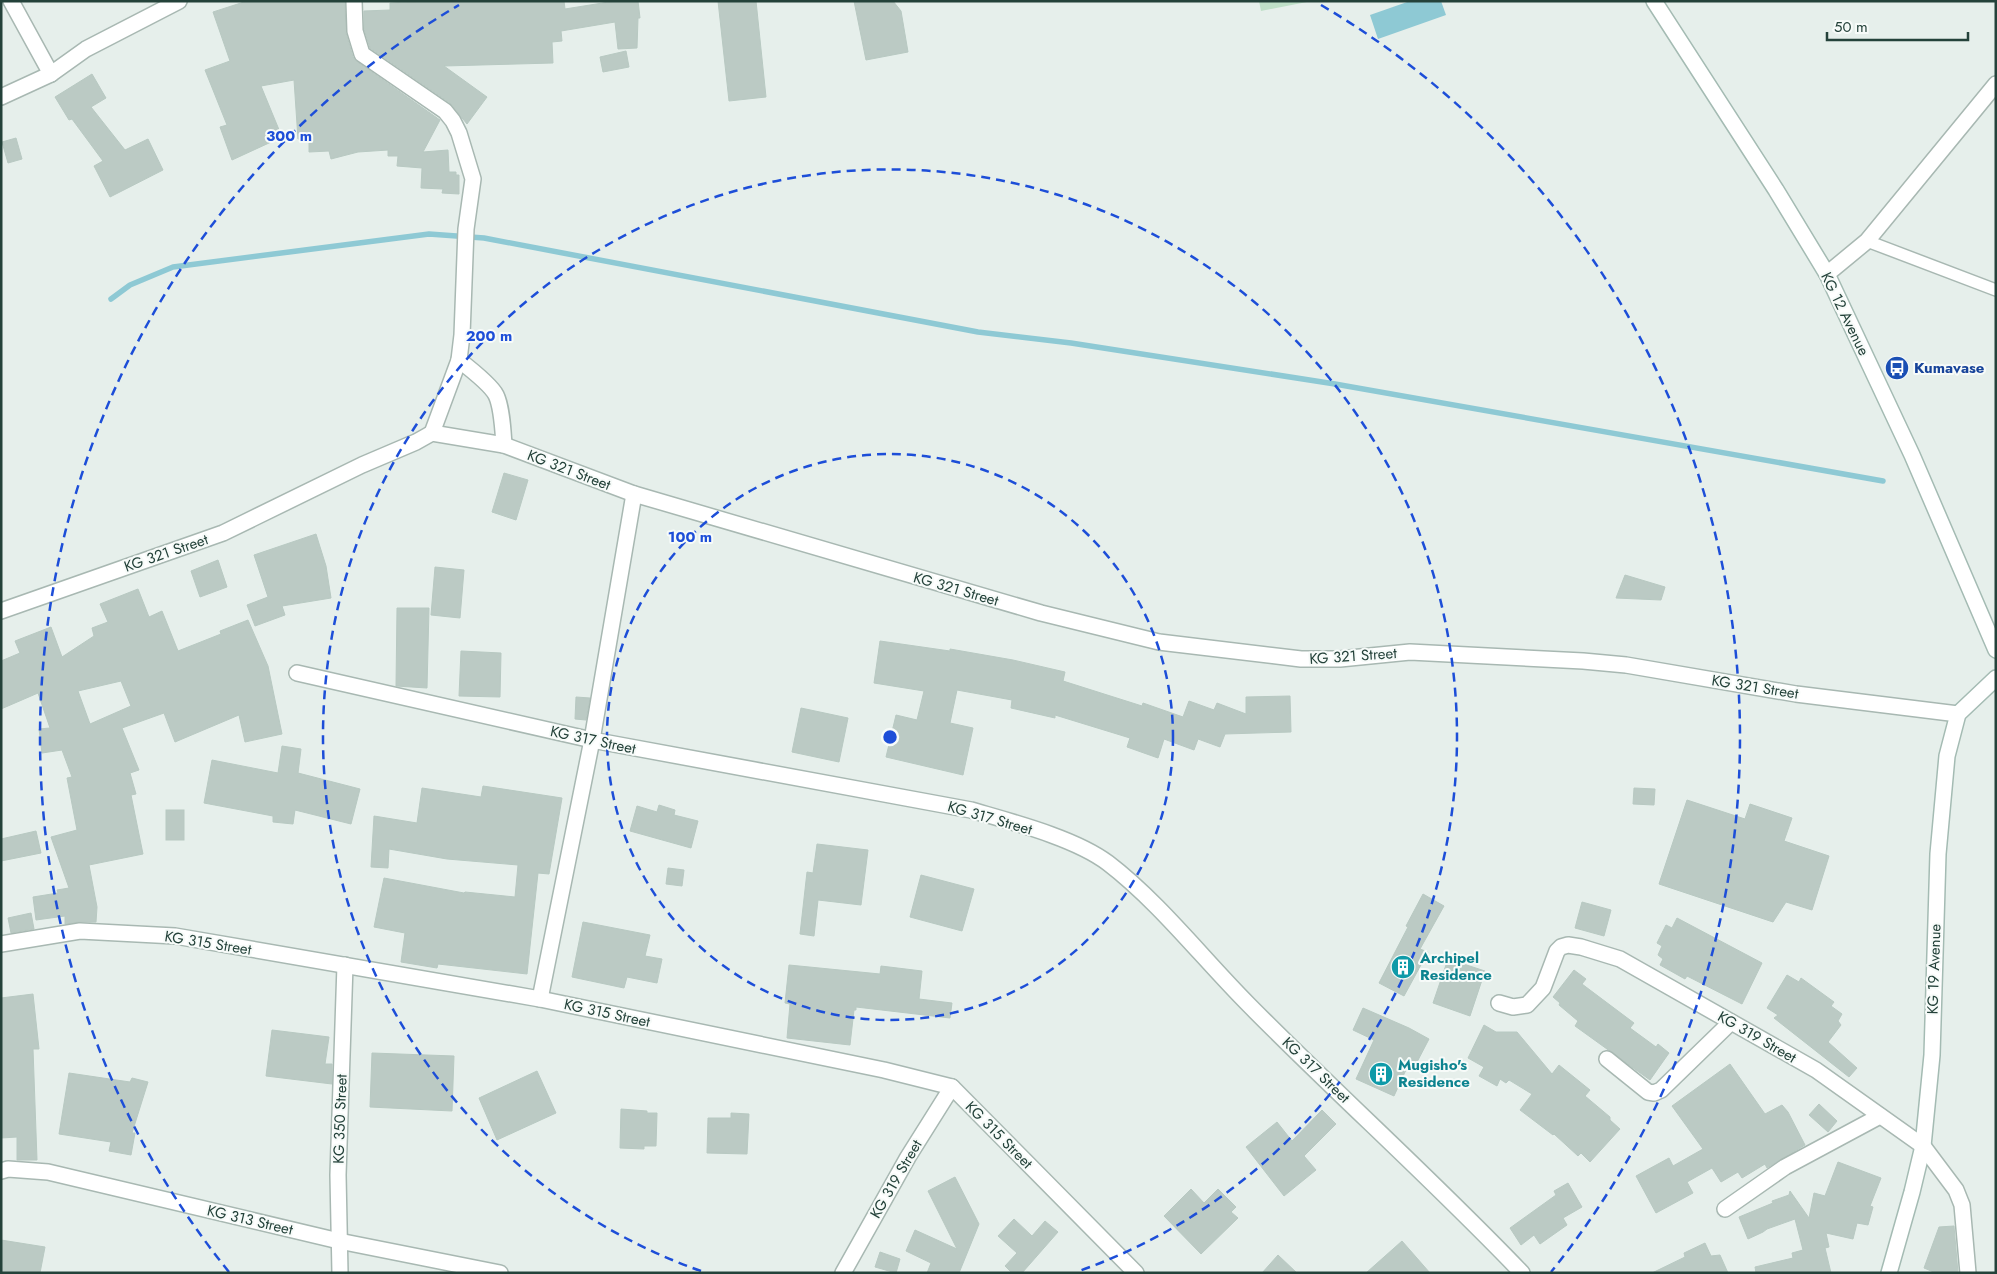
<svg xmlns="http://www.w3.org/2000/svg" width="1997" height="1274" viewBox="0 0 1997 1274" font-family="Jost,sans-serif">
  <rect width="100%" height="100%" fill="#e6efeb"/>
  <!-- green -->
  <path fill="#bfe0c8" d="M1259 1H1312L1261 11Z"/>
  <!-- water -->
  <path fill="#8ec9d4" d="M1410 1H1441L1446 15 1378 39 1370 15Z"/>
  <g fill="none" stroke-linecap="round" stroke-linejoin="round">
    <!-- stream -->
    <path stroke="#8ec9d4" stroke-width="5.5" d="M111 299 130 285 173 267 429 234 484 238 978 332 1071 343 1335 384 1883 481"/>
  </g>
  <!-- building -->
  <g fill="#bbcac4" stroke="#b8c9c2" fill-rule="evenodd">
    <path d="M247 1H345L346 33 353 57 356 61 440 120 423 152 448 150 449 172H456V175H459V194L442 193 443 189 421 188 422 168 397 166 398 156H388V150L358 152 331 159 329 151 309 152V139H298L294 80 261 86 282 137 232 160 220 127 227 125 205 70 230 61 213 12Z"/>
    <path d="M425 1H564L565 9 615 1H638L640 18H638L637 48 618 49 615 22 561 31 562 41 552 42 553 63 444 66 487 97 467 124 450 103 370 48 364 29V11L390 10V3Z"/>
    <path d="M718 1H756L766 97 729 101Z"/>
    <path d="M854 1H893L901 11 908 52 866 60Z"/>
    <path d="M626 51 629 67 603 72 600 57Z"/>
    <path d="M92 74 106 98 91 107 125 150 148 139 163 170 110 197 94 166 103 161 72 119 69 120 55 97Z"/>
    <path d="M16 138 22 159 8 163 2 142Z"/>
    <path d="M504 473 528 480 516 520 492 512Z"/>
    <path d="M316 534 326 566 331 598 282 606 285 615 255 626 247 605 268 597 254 555Z"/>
    <path d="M218 560 227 587 200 597 191 571Z"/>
    <path d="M435 567 464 570 460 618 431 615Z"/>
    <path d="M1625 575 1665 587 1661 600 1616 598Z"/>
    <path d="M138 589 149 617 162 611 178 651 221 634 220 631 248 620 268 666 282 734 245 742 239 715 175 742 164 713 122 728 139 770 130 773 136 794 131 795 143 854 89 865 97 907 96 922H80L65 924V916L36 920 33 897 58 893 57 890 69 888 51 837 77 830 67 778 72 777 62 750 42 753 39 729 50 728 38 693 1 709V661L20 653 15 641 51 627 62 657 94 636 92 628 108 622 100 604ZM121 681 131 706 90 724 78 691Z"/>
    <path d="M397 608H429L427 688 396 686Z"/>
    <path d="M880 641 950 651V649L1013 660 1065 672 1063 681 1142 706 1143 703 1183 717 1189 701 1214 710 1217 703 1246 714V697L1290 696 1291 732 1225 734 1220 747 1198 739 1194 750 1164 739 1158 758 1127 747 1130 738 1055 715V718L1011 708 1012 700 957 690 950 723 973 728 963 775 886 757 896 715 917 720 924 691 874 683Z"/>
    <path d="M461 651 501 653 500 697 459 696Z"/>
    <path d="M576 697 590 698 586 720 575 719Z"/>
    <path d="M801 708 848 718 839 762 792 752Z"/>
    <path d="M282 746 301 749 298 773 360 789 351 824 295 810 293 824 273 822V816L204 803 212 760 278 773Z"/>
    <path d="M483 786 562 798 549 874 538 873 527 974 438 964 437 968 401 962 405 933 374 927 384 878 464 893 465 892 515 897 518 865 447 859 389 849 388 868 371 867 374 816 417 823 422 788 481 797Z"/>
    <path d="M1634 788 1655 789 1654 805 1633 804Z"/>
    <path d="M1687 800 1745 819 1750 804 1792 818 1784 841 1829 856 1812 910 1786 902 1773 922 1659 884Z"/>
    <path d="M659 805 675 810 674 815 698 821 691 848 630 831 637 806 657 812Z"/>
    <rect x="166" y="810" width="18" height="30"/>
    <path d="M36 831 41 853 1 861V839Z"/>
    <path d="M817 844 868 850 861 905 818 900 814 936 800 934 807 872 813 873Z"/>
    <path d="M668 868 684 870 682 886 666 884Z"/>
    <path d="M921 875 974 889 962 931 910 917Z"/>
    <path d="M1423 894 1444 906 1420 949 1428 952 1404 996 1379 983 1408 927 1406 926Z"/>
    <path d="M1582 902 1611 910 1604 936 1575 928Z"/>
    <path d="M31 913 34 929 11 933 8 918Z"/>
    <path d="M1677 918 1762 963 1742 1004 1687 976 1685 979 1660 965 1663 959 1658 955 1662 946 1657 943 1666 925 1672 928Z"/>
    <path d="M583 922 650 935 645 956 662 959 657 983 627 977 624 988 572 977Z"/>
    <path d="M1448 959 1485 971 1470 1016 1433 1003Z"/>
    <path d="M789 965 880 974 881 966 922 971 919 999 952 1003 950 1018 856 1007V1010H854L850 1045 787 1038 790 1004 785 1003Z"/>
    <path d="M1574 970 1586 979 1582 984 1634 1023 1630 1028 1656 1047 1658 1044 1669 1053 1650 1080 1575 1026 1578 1021 1559 1005 1560 1003 1553 997Z"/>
    <path d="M1787 975 1799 982 1801 978 1834 1002 1831 1006 1842 1014 1838 1021 1841 1025 1828 1042 1857 1068 1849 1077 1774 1018 1778 1015 1767 1008Z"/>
    <path d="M33 994 39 1049H33L37 1160H17V1137L1 1138V998Z"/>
    <path d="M1363 1008 1409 1028 1429 1039 1416 1064 1410 1061 1394 1096 1356 1079 1374 1040 1353 1030Z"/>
    <path d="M1484 1025 1496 1032H1517L1552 1074 1559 1065 1590 1090 1585 1096 1610 1117V1120L1620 1129 1590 1162 1581 1153 1578 1156 1554 1134 1553 1135 1520 1110 1532 1094 1509 1080 1506 1083 1500 1079 1497 1086 1479 1076 1484 1067 1468 1058Z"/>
    <path d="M272 1030 329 1037 325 1064H332V1084L266 1076Z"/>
    <path d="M372 1053 454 1056 452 1111 370 1107Z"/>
    <path d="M1730 1064 1765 1114 1782 1105 1788 1112 1805 1145 1767 1168 1765 1164 1742 1178 1738 1172 1721 1182 1712 1168 1687 1182 1693 1193 1656 1213 1636 1176 1669 1158 1673 1166 1703 1149 1672 1106Z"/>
    <path d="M537 1071 556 1113 497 1140 479 1098Z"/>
    <path d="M69 1073 130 1082 132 1078 148 1082 132 1133H135L131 1155 109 1151 111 1142 59 1134Z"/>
    <path d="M1819 1104 1837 1121 1828 1132 1809 1115Z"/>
    <path d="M621 1109 647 1111V1113H657L656 1146H644V1149L620 1148Z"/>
    <path d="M1322 1110 1336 1124 1304 1156 1316 1170 1284 1196 1246 1147 1277 1122 1292 1141Z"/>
    <path d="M731 1113 749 1114 747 1154 707 1153 708 1118H731Z"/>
    <path d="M1838 1162 1881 1178 1870 1206 1873 1207 1868 1225 1857 1223 1853 1239 1826 1233 1829 1247 1825 1248 1831 1273H1756L1755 1267 1793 1258 1792 1253 1803 1250 1795 1219 1767 1229 1763 1232 1748 1239 1739 1217 1773 1203 1772 1201 1789 1195 1790 1191 1809 1218 1814 1193 1825 1196Z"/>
    <path d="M955 1177 979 1224 959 1273H927L931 1263 906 1251 915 1230 957 1249 928 1191Z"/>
    <path d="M1568 1183 1582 1207 1563 1218 1567 1225 1540 1244 1534 1235 1521 1245 1510 1228 1556 1195 1554 1191Z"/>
    <path d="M1191 1189 1204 1203 1218 1189 1236 1207 1231 1212 1238 1218 1201 1254 1164 1216Z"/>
    <path d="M1014 1219 1032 1236 1045 1221 1058 1232 1022 1273H1012L1005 1266 1017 1253 998 1236Z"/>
    <path d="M1954 1226 1958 1273H1936L1924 1268 1939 1227Z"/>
    <path d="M1 1240 45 1247 40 1273H1Z"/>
    <path d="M1402 1241 1430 1273H1366Z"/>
    <path d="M1705 1243 1711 1256 1720 1255 1728 1273H1652L1685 1257 1684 1253Z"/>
    <path d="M880 1252 900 1259 896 1273 875 1267Z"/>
    <path d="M1278 1255 1297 1273H1262Z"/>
  </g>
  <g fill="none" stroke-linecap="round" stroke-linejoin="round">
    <!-- service casing -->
    <g stroke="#a8b8b2" stroke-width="14">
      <path id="service" d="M1867 241 1996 290"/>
    </g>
    <!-- minor casing -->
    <g stroke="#a8b8b2" stroke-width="18">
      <g id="minor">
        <path d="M11 1 51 74"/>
        <path d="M354 1 355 31 362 54 445 111 453 121 459 133 473 179 466 229 462 335 459 360 432 433"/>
        <path d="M1 97 51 74 86 49 179 1"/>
        <path d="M1827 274 1867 241 1996 84"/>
        <path d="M459 360C468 367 491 385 496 395 502 407 503 431 504 445"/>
        <path d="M1 611 223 533 362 465 416 442 432 433 504 445 634 494 1041 613 1159 642 1301 659H1340L1410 652 1583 661 1626 665 1796 694 1958 714"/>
        <path d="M297 673 592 740 971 810C1012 822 1075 838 1108 863 1159 902 1204 960 1249 1005 1339 1096 1434 1181 1522 1273"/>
        <path d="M1 944 80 931 175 936 540 999 884 1070 952 1087 1136 1273"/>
        <path d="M540 999 592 740 634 494"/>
        <path d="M1499 1003 1513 1007 1527 1005 1543 988 1557 951 1561 947 1568 945 1581 947 1620 959 1816 1070 1923 1146 1956 1190 1962 1205 1968 1273"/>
        <path d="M1607 1059 1648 1092 1654 1093 1661 1090 1731 1022"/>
        <path d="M1 1171 8 1169 48 1172 339 1241 500 1273"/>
        <path d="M1725 1209 1785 1167 1880 1116"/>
        <path d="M340 1273 338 1175 345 965"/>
        <path d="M843 1273 908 1157 952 1087"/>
      </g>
    </g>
    <!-- secondary casing -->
    <g stroke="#a4bbb3" stroke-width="18">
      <g id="secondary">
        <path d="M1654 1 1776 190 1827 274 1912 455 1996 650"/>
        <path d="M1889 1273 1912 1192 1923 1146 1932 1055 1938 854 1947 756 1958 714 1996 678"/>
      </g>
    </g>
    <!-- service -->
    <use href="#service" stroke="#fff" stroke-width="11"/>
    <!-- minor -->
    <use href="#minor" stroke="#fff" stroke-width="15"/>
    <!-- secondary -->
    <use href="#secondary" stroke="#fff" stroke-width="15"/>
  </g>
  <!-- distance rings -->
  <g fill="none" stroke="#1d4ed8" stroke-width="2.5" stroke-dasharray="9 6">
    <circle cx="890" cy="737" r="283"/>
    <path d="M701 1271A567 567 0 1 1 1079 1271"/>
    <path d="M229 1272A850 850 0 0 1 459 5M1321 5A850 850 0 0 1 1551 1272"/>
  </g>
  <!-- icons -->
  <defs>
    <g id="bus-disc" transform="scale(1.25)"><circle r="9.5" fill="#1a4fb4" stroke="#f7fbf9"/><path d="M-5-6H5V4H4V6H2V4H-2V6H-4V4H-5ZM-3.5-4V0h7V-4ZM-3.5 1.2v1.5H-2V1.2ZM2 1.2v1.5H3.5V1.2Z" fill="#fff"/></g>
    <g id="building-disc" transform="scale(1.25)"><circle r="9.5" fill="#0f9aa8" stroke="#f7fbf9"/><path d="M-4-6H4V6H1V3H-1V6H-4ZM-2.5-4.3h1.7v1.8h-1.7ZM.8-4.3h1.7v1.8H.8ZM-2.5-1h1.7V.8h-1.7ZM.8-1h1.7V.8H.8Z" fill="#fff"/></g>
  </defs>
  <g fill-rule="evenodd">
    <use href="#bus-disc" x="1897" y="368"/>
    <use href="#building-disc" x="1403" y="967"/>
    <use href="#building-disc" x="1381" y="1074"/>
  </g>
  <g text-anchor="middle" stroke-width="4" stroke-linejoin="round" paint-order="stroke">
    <!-- street labels -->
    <g font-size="15" fill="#24423a" stroke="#f7fbf9">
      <text transform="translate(1845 314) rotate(64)" y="5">KG 12 Avenue</text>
      <text transform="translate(569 470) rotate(21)" y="5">KG 321 Street</text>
      <text transform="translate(166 553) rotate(-19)" y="5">KG 321 Street</text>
      <text transform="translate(956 589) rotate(16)" y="5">KG 321 Street</text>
      <text transform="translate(1353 656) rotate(-4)" y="5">KG 321 Street</text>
      <text transform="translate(1755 687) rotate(9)" y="5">KG 321 Street</text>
      <text transform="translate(593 740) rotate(12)" y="5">KG 317 Street</text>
      <text transform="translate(990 818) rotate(16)" y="5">KG 317 Street</text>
      <text transform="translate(208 943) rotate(9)" y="5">KG 315 Street</text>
      <text transform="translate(1934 969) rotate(-88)" y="5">KG 19 Avenue</text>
      <text transform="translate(607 1013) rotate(12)" y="5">KG 315 Street</text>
      <text transform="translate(1757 1037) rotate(30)" y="5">KG 319 Street</text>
      <text transform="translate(1316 1070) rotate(44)" y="5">KG 317 Street</text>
      <text transform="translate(340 1119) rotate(-88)" y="5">KG 350 Street</text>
      <text transform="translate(999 1135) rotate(45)" y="5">KG 315 Street</text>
      <text transform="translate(896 1179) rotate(-60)" y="5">KG 319 Street</text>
      <text transform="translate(250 1220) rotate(13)" y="5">KG 313 Street</text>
    </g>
    <!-- transit labels -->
    <g font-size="15" font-weight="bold" fill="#164399" stroke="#f7fbf9" text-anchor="start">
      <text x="1914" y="373">Kumavase</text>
    </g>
    <!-- culture labels -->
    <g font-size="15" font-weight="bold" fill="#0d838f" stroke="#f7fbf9" text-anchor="start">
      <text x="1420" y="963">Archipel<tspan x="1420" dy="17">Residence</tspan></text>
      <text x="1398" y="1070">Mugisho's<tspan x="1398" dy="17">Residence</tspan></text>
    </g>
  </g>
  <circle cx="890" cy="737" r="8" fill="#1d4ed8" stroke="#f7fbf9" stroke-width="2.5"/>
  <g font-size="15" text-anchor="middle" font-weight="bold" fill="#1d4ed8" stroke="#f7fbf9" stroke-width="4" stroke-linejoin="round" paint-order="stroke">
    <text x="289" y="141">300 m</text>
    <text x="489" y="341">200 m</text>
    <text x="690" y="542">100 m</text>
  </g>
  <!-- border -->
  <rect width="1997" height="1274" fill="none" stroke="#24423a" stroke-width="5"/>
  <!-- scale -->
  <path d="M1827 32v8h141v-8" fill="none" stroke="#24423a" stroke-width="2.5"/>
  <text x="1834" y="32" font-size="15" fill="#24423a" stroke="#f7fbf9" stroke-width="4" paint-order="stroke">50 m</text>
</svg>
